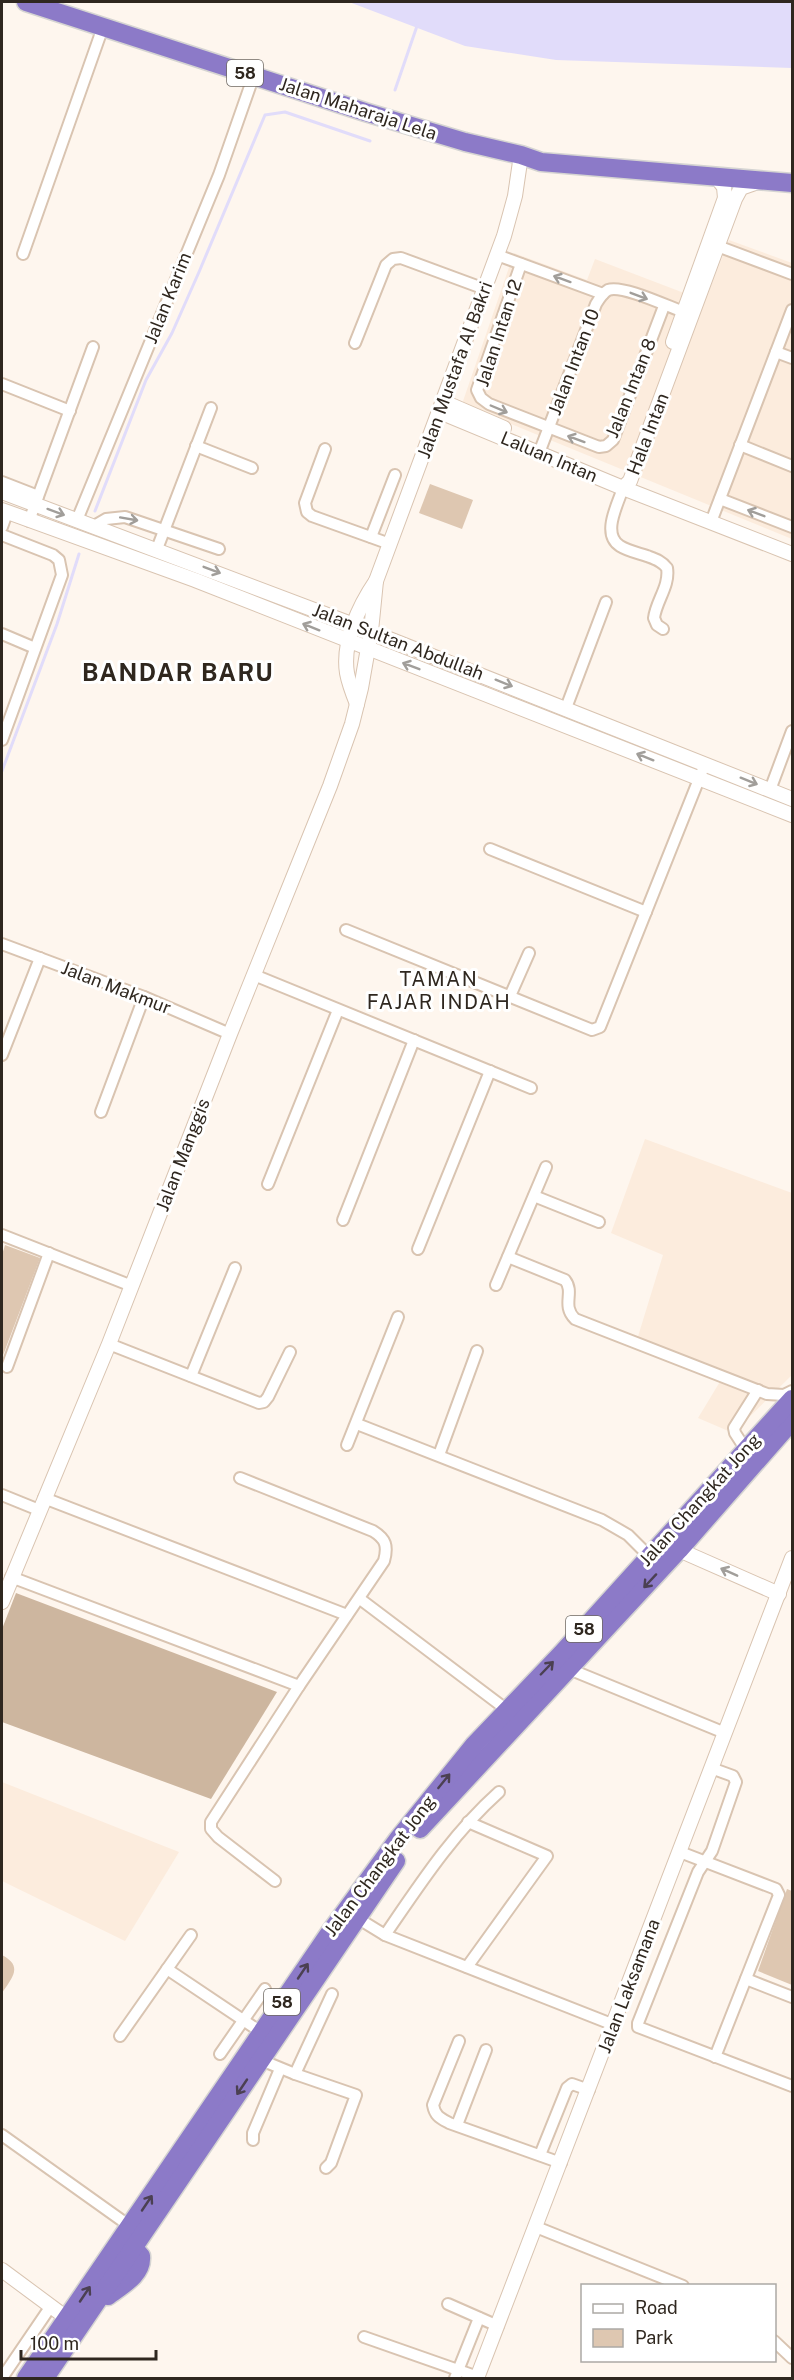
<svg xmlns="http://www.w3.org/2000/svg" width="794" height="2380" viewBox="0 0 794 2380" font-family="'Public Sans',sans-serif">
  <rect width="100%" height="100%" fill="#fef6ee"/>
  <!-- built -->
  <g fill="#fcecdd">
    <path d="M729 240 792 263V539L462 404 514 253 587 280 595 259 705 301Z"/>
    <path d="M645 1139 792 1193V1375L733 1433 698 1418 721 1380 636 1343 663 1255 611 1233Z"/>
    <path d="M2 1782 179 1852 125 1941 2 1881Z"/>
  </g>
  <!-- green -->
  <g fill="#dec7b1">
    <path d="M430 484 473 500 462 529 419 513Z"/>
    <path d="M5 1245 40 1258 2 1358V1255Z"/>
    <path d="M787 1889 792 1891V1985L758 1971Z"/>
    <path d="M2 1955C23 1966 13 1977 2 1993Z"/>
  </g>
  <!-- forest -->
  <path fill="#cdb69f" d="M16 1593 277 1692 211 1799 2 1722V1629Z"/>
  <!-- water -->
  <path fill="#e1dcfa" d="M349 2H792V68L556 60 465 46Z"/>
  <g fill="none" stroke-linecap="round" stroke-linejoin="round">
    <!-- stream -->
    <g stroke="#e1dcfa" stroke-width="3">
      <path d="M395 90 417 26"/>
      <path d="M95 511 146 380 172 333 199 272 265 115 285 112 370 141"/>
      <path d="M2 771 57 624 79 554"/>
    </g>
    <!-- street casing -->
    <g stroke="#d9c4b1" stroke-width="14">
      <g id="street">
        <path d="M712 244 792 274"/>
        <path d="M23 254 103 27"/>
        <path d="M497 255 603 294"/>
        <path d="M521 264 477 390 481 398 489 404 599 447 606 446 613 440 664 306"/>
        <path d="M355 343 386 265 393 259 401 258 485 289"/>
        <path d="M776 352 792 358"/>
        <path d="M2 384 70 411"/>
        <path d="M740 445 792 466"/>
        <path d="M196 446 252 468"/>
        <path d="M325 449 305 503 307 512 312 516 390 544"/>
        <path d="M539 453 596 304C599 299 603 293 608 290 623 284 673 309 689 314"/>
        <path d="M2 482 38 496"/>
        <path d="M623 488C618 504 601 534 620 546 628 551 638 553 647 556 655 559 662 561 667 568 670 586 656 601 654 618L657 625 663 629"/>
        <path d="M720 499 792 527"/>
        <path d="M77 520 219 175 254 75"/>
        <path d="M29 521 93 347"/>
        <path d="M711 522 792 310"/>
        <path d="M94 526 106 519 125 517 219 549"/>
        <path d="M2 527 7 513"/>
        <path d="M2 535 53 555 59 560 62 575 2 740"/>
        <path d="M371 537 395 475"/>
        <path d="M157 549 211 408"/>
        <path d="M2 634 35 648"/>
        <path d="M566 708 606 602"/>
        <path d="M770 790 792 731"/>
        <path d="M490 849 646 912"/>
        <path d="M346 930 592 1030 600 1027 705 764"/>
        <path d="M2 944 144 997 230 1034"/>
        <path d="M254 975 531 1088"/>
        <path d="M510 996 529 953"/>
        <path d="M2 1055 40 958"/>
        <path d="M101 1112 144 997"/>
        <path d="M268 1184 338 1010"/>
        <path d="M534 1196 599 1222"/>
        <path d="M343 1220 414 1040"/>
        <path d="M2 1235 132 1286"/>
        <path d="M418 1249 490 1071"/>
        <path d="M508 1257 565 1280C575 1293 561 1305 575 1319L767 1394 784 1395 792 1391"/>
        <path d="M496 1285 546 1167"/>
        <path d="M109 1344 259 1403 264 1402 268 1397 290 1352"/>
        <path d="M7 1367 49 1253"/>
        <path d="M191 1376 235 1268"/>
        <path d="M357 1424 602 1520 628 1535 649 1556"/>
        <path d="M347 1445 398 1317"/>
        <path d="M746 1450 735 1433 734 1428 758 1390"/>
        <path d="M439 1455 477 1351"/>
        <path d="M240 1478 373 1531C386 1539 388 1546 384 1561L299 1686 211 1822V1829L218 1837 275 1881"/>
        <path d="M2 1495 39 1510"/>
        <path d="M44 1498 347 1615"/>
        <path d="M11 1577 299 1686"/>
        <path d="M360 1599 507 1710"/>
        <path d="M569 1669 725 1733"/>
        <path d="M711 1768 733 1776 736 1782 712 1851 698 1872 638 2023V2027L792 2086"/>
        <path d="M680 1852 776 1889 779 1895 715 2057"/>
        <path d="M354 1916 385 1935 614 2025"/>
        <path d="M385 1935C420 1884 453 1833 499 1792"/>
        <path d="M467 1967 547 1856 468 1822"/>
        <path d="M167 1969 261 2032"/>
        <path d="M746 1979 792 1997"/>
        <path d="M120 2036 191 1935"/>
        <path d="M459 2041 433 2105C435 2116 440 2118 449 2123L561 2163"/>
        <path d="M220 2054 265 1989"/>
        <path d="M261 2060 295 2074 356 2095 331 2163 326 2168"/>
        <path d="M295 2074 332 1994"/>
        <path d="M457 2125 486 2050"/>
        <path d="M2 2135 131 2227"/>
        <path d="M253 2140V2133L280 2069"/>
        <path d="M540 2155 567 2088 572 2084 589 2090"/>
        <path d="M536 2227 683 2286"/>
        <path d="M448 2304 498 2326"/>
        <path d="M364 2337 478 2377"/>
        <path d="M774 2341 792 2358"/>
        <path d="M2 2378 51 2306"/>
        <path d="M455 2378 479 2318"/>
      </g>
    </g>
    <!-- secondary casing -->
    <g stroke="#d9c4b1" stroke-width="16">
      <g id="secondary">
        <path d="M673 342 725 198 724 187 717 178"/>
        <path d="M444 402 504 428"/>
        <path d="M440 412 623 488 792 554"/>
        <path d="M623 488 630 481 735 199 741 188 758 182"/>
        <path d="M2 492 354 625 792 799"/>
        <path d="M2 510 195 580 792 815"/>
        <path d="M357 704C353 694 349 684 347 673 342 642 359 606 376 581L504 236 515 196 521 155"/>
        <path d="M679 1550 779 1594"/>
        <path d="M2 1602 109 1344 230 1034 330 786 352 724 361 688 371 631 376 581"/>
        <path d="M2 2270 68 2319"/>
        <path d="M477 2378 792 1558"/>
      </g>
    </g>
    <!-- highway casing -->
    <g stroke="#d5d4d2" stroke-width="21">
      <g id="highway">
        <path d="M26 2 365 112 465 142 521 155 541 162 792 183"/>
        <path d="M420 1829 679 1550 792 1421"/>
        <path d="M108 2296C121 2286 143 2275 141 2256 137 2250 132 2248 125 2250"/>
        <path d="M26 2378 328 1935 398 1839 474 1745 561 1654 792 1399"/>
        <path d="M45 2378 396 1861"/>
      </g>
    </g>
    <!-- street -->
    <use href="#street" stroke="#fff" stroke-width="10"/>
    <!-- secondary -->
    <use href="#secondary" stroke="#fff" stroke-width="14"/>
    <!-- highway -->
    <use href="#highway" stroke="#8c7ac8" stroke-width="18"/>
  </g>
  <!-- one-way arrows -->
  <defs><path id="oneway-shaft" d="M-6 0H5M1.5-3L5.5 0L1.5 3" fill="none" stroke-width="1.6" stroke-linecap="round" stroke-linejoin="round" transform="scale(1.5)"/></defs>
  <g stroke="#a19e9a">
    <use href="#oneway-shaft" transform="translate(562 279) rotate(-160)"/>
    <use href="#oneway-shaft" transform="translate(639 296) rotate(21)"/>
    <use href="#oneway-shaft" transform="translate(499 409) rotate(23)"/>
    <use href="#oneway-shaft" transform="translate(576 439) rotate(-160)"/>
    <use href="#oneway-shaft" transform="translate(56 512) rotate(20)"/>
    <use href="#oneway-shaft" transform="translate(756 513) rotate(-159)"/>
    <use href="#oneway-shaft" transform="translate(129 519) rotate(10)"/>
    <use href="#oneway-shaft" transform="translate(212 570) rotate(21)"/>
    <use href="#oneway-shaft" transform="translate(311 627) rotate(-158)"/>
    <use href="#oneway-shaft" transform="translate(411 666) rotate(-159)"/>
    <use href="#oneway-shaft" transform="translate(504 683) rotate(22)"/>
    <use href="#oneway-shaft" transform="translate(645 757) rotate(-158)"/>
    <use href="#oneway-shaft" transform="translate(749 781) rotate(22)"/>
    <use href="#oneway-shaft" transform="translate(729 1572) rotate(-156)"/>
  </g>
  <g stroke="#4b4052">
    <use href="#oneway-shaft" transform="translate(650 1581) rotate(133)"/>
    <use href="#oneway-shaft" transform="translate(547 1668) rotate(-46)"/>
    <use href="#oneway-shaft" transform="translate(444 1781) rotate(-51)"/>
    <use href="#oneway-shaft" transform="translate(303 1971) rotate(-56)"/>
    <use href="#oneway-shaft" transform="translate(242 2087) rotate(124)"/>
    <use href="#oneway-shaft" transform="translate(147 2203) rotate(-56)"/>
    <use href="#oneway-shaft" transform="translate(85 2294) rotate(-56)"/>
  </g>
  <g text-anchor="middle" stroke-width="6" stroke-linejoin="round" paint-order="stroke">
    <!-- shield labels -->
    <g fill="#fff" stroke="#6d6862" stroke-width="1.5">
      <rect x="227" y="60" width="36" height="26" rx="4.5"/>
      <rect x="566" y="1616" width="36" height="26" rx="4.5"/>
      <rect x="264" y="1989" width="36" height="26" rx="4.5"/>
    </g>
    <g font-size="16" font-weight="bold" fill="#2f271f">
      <text x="245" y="79">58</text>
      <text x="584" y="1635">58</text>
      <text x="282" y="2008">58</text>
    </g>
    <!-- street labels -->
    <g font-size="18" fill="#2f271f" stroke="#fff">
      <text transform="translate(358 109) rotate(18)" y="6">Jalan Maharaja Lela</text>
      <text transform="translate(168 298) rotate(-68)" y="6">Jalan Karim</text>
      <text transform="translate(499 333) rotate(-72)" y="6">Jalan Intan 12</text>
      <text transform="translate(574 362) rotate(-69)" y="6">Jalan Intan 10</text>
      <text transform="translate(455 370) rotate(-70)" y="6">Jalan Mustafa Al Bakri</text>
      <text transform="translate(631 388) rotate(-68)" y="6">Jalan Intan 8</text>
      <text transform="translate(648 434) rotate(-69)" y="6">Hala Intan</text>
      <text transform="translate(549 457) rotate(23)" y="6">Laluan Intan</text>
      <text transform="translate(398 642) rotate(21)" y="6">Jalan Sultan Abdullah</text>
      <text transform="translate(116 988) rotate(21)" y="6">Jalan Makmur</text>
      <text transform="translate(183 1155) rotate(-69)" y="6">Jalan Manggis</text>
      <text transform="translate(700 1500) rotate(-48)" y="6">Jalan Changkat Jong</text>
      <text transform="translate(380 1866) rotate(-53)" y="6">Jalan Changkat Jong</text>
      <text transform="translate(629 1986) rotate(-69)" y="6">Jalan Laksamana</text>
    </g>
    <!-- neighbourhood labels -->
    <g font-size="20" letter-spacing="1.5" fill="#2f271f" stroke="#fff">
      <text x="439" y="986">TAMAN<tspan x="439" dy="23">FAJAR INDAH</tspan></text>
    </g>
    <!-- district labels -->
    <g font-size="24" font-weight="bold" letter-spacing="1.5" fill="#2f271f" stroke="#fff">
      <text x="178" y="681">BANDAR BARU</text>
    </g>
  </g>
  <!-- border -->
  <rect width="794" height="2380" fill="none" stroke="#2f271f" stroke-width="6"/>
  <!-- legend -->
  <rect x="581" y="2284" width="195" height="78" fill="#ffffff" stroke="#aca9a5" stroke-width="1.5"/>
  <rect x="593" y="2304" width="30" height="9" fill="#ffffff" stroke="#aca9a5" stroke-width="1.5"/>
  <text x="635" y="2314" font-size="18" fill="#2f271f">Road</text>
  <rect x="593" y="2329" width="30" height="18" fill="#dec7b1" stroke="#aca9a5" stroke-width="1.5"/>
  <text x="635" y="2344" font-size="18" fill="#2f271f">Park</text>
  <!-- scale -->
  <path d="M21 2350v9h135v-9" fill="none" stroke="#2f271f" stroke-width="3"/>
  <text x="30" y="2350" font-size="18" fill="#2f271f" stroke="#ffffff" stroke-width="4.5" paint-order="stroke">100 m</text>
</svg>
